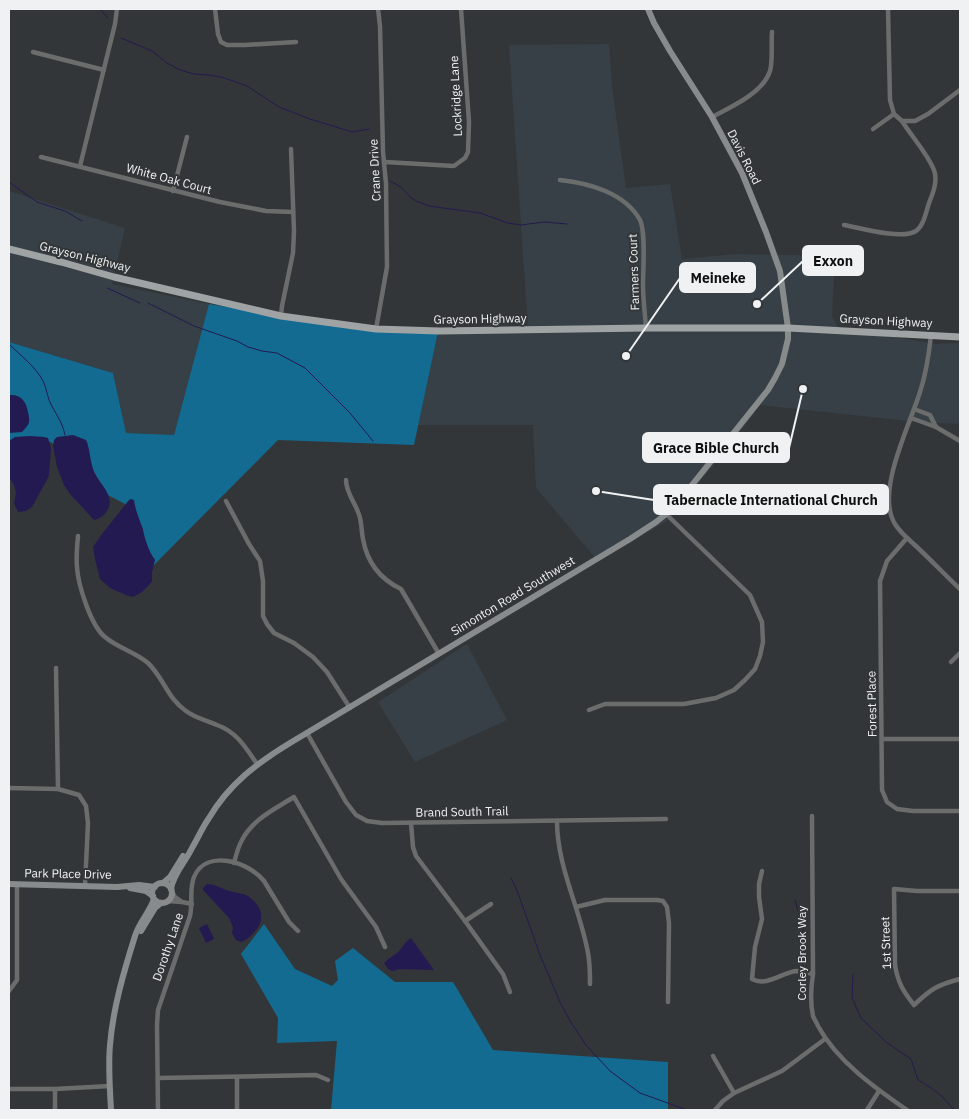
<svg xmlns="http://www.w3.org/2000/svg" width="969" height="1119" viewBox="0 0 969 1119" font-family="'IBM Plex Sans',sans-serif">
  <rect width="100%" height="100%" fill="#333638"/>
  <!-- built -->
  <g fill="#374046">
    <path d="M609 44 612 87 626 188 670 184 682 259 736 254 778 255H826L835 258 832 316 838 328 936 344 960 343V424L917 422 760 405 732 443 667 521 598 561 536 488 533 425H418L438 332 528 329 509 45Z"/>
    <path d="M9 191 125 228 112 284 209 304 174 435 126 433 113 373 9 342Z"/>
    <path d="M467 644 507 720 415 762 378 702Z"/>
  </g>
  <!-- forest -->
  <g fill="#136b91">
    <path d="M209 304 385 332H438L414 445 278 440 146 573V562L143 529 137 515 125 504 106 494 92 468 47 440 9 443V342L113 373 126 433 174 435Z"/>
    <path d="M264 924 295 969 332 986 338 980 335 961 353 948 395 982H453L493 1050 668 1062V1110H331L337 1041 277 1043 278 1018 241 954Z"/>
  </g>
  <!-- water -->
  <g fill="#231a51">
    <path d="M9 395C21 394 26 401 28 412 29 417 30 421 28 425 27 426 24 430 22 432L9 433Z"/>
    <path d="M73 435 86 440 87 442C90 451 90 460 93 469 97 483 117 495 107 511 104 516 99 519 94 520L70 494 64 485 57 467 53 446 54 440 57 437Z"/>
    <path d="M30 436 44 437 48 438 51 448 49 476 32 507 26 511 18 512 14 503 16 493 14 485 9 477V441L15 437Z"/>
    <path d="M131 499 134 500C135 509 139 518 142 527 146 541 147 548 155 560L152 572V581L150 584 142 592 133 597 128 596 110 588 100 579 95 559 93 547 102 534 129 500Z"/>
    <path d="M207 884C215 884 222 889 230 891 236 893 243 893 248 896 261 905 266 918 256 930 252 935 247 940 241 942L236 940 232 933 233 927 229 918 203 890V888Z"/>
    <path d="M207 924 214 939 206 943 199 928Z"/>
    <path d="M411 938 434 970 400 969 392 971 388 969 384 963C388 958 396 955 400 950 405 944 404 943 411 938Z"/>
  </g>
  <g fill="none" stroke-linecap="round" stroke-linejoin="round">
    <!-- stream -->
    <g stroke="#231a51" stroke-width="1">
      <path d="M100 9 108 18"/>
      <path d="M121 38 152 51 167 63 180 70 194 74 208 75 221 77 239 83 247 86 279 107 310 119 352 132 369 129"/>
      <path d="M390 181 401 187 410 197 416 201 429 206 480 213 508 223 521 225 544 222 567 224"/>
      <path d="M9 182 37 202 65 211 82 221"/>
      <path d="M107 288 140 303"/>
      <path d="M148 303 194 326 237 341 248 347 262 351 277 353 305 368 350 413 373 441"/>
      <path d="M9 344C20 355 36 367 43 381 46 387 47 394 49 400 55 414 62 420 65 435"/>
      <path d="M511 878 518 893 540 955 560 1002 570 1021 586 1045 610 1071 640 1093 687 1110"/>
      <path d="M795 900 803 929V952L806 953"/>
      <path d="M853 974 852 998 861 1018 886 1042 911 1059 918 1080C934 1089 942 1095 954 1110"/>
    </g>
    <!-- street -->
    <g stroke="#6b6d6d" stroke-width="4.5">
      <path d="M215 9 218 34 221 42 227 45H245L296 42"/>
      <path d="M888 9 890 100 894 114 902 121H915L928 114 960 90"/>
      <path d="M33 52 104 70"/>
      <path d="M712 117C731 107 763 93 770 71 773 62 771 42 772 32"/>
      <path d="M873 129 894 114"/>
      <path d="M41 157 220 202 266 211 293 212"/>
      <path d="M385 162 454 166 465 158 468 152 469 122 461 9"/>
      <path d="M80 166 115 24 117 9"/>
      <path d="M560 180C589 183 625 193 640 220 646 232 643 270 643 285 643 299 645 314 646 328"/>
      <path d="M173 191 187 137"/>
      <path d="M844 225C860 228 902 240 916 231 924 225 926 212 929 203 933 193 938 181 934 170 927 153 912 137 902 121"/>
      <path d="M281 316 282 306 293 253 294 231 291 149"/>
      <path d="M376 329 387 267 386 184 383 152 380 26 378 9"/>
      <path d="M931 335C929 354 926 374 920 392 910 425 875 492 895 524 901 534 911 541 919 549 933 562 946 576 960 589"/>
      <path d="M914 409 930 415 936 427"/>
      <path d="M911 418 936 427 960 441"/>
      <path d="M346 480C346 492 354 501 358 512 362 520 361 530 363 539 367 562 380 579 401 589L439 654"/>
      <path d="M226 501 249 544 260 561 263 581V616L267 624 274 633 294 643 313 657 327 672 350 708"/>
      <path d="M78 536C77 547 76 557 77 567 78 585 91 626 105 637 118 648 135 652 148 663 163 677 168 699 186 711 195 718 206 720 217 725 237 732 246 748 257 764"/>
      <path d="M907 538 887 561 880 581 882 790 887 802 897 809 913 811H960"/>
      <path d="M951 662 960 653"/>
      <path d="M56 668 58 789"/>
      <path d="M589 710 605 704H684L716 698 734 690 745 680 755 669 760 656 763 642 762 622 750 595 666 514"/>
      <path d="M307 733 346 802 356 815 367 821 382 823 666 819"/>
      <path d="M882 739H960"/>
      <path d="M9 788 58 789 79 795 86 806 88 823 85 885"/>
      <path d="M812 816 813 974C811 987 810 1002 813 1016 814 1019 817 1023 818 1026 837 1061 875 1088 907 1110"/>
      <path d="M557 821C557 867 580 908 588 953 590 963 590 973 590 984"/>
      <path d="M411 823 413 847 416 856 465 921 503 974 510 992"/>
      <path d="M234 863C236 855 238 847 242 840 253 819 275 809 294 797L341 879 376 927 385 947"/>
      <path d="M762 871 759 884V897L762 919 755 947 752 979C767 987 781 973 796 971 802 971 807 972 813 974"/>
      <path d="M960 891H917L894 889 895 965C898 983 903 991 914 1005 931 989 937 985 960 979"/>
      <path d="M172 892 175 897 181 901"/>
      <path d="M168 901 182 902 192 904"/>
      <path d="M576 907 605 900H657L663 901 667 907 669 923 668 1002"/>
      <path d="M465 921 491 904"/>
      <path d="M9 991 17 980V884"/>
      <path d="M713 1056 734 1093"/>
      <path d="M237 1077V1110"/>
      <path d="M158 1078 316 1075 328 1080"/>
      <path d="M9 1089H55L110 1086"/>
      <path d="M55 1089V1110"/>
      <path d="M158 1110 157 1025 158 1010 190 916C193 903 189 889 194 877 206 848 249 862 264 881L289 922 298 931"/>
      <path d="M715 1110 723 1101 734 1093 782 1071 825 1039"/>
      <path d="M867 1110 879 1091"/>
    </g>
    <!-- secondary -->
    <g stroke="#888b8c" stroke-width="6">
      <path d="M163 883 170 877 183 856"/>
      <circle cx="162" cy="893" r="10"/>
      <path d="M9 884 117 887 139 885 155 887"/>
      <path d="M130 888 146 891 153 896"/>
      <path d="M171 889C173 874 186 861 192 848 198 838 202 828 209 818 229 784 257 763 290 743L630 539 656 522 666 514 684 495 768 390 775 378 782 364 788 339V328L780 271 766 232 742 173 712 117 670 51 654 23 648 9"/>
      <path d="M141 931 155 908 161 903"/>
      <path d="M111 1110C110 1089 108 1066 110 1045 113 1008 124 971 135 936 139 922 150 912 154 899"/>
    </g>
    <!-- primary -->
    <path stroke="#9fa3a3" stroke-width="7" d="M9 249 61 262 114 277 281 316 376 329 439 331 646 328H788L960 337"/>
  </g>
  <g text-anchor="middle" stroke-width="4" stroke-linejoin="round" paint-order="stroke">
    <!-- street labels -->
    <g font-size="12" fill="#eff1f2" stroke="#333638">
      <text transform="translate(456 96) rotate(-93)" y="4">Lockridge Lane</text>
      <text transform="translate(744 157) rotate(63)" y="4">Davis Road</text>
      <text transform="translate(375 170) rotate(-93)" y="4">Crane Drive</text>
      <text transform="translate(169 179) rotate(15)" y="4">White Oak Court</text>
      <text transform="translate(85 257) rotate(14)" y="4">Grayson Highway</text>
      <text transform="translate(634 272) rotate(-92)" y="4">Farmers Court</text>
      <text transform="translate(480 319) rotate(-1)" y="4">Grayson Highway</text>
      <text transform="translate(886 321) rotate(3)" y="4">Grayson Highway</text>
      <text transform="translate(513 596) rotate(-31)" y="4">Simonton Road Southwest</text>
      <text transform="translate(872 704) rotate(-91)" y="4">Forest Place</text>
      <text transform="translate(462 812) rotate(-1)" y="4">Brand South Trail</text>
      <text transform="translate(68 874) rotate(1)" y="4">Park Place Drive</text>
      <text transform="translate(886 943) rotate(-92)" y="4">1st Street</text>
      <text transform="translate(168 947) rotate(-71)" y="4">Dorothy Lane</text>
      <text transform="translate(802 953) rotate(-90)" y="4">Corley Brook Way</text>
    </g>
  </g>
  <!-- callouts -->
  <path fill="none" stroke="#eff1f2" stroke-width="2" d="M757 304L803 261M626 356L680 278M803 389L789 448M596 491L654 500"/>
  <g fill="#eff1f2" stroke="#333638" stroke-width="2">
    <circle cx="757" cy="304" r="5"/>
    <circle cx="626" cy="356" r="5"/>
    <circle cx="803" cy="389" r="5"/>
    <circle cx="596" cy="491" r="5"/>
  </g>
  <g fill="#eff1f2" stroke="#eff1f2" stroke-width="2">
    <rect x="803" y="246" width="60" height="29" rx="5"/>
    <rect x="680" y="263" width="75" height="29" rx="5"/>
    <rect x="643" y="433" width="146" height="29" rx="5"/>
    <rect x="654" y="485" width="234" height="29" rx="5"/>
  </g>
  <g font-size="14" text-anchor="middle" font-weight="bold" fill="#111">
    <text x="833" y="266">Exxon</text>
    <text x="718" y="283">Meineke</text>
    <text x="716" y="453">Grace Bible Church</text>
    <text x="771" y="505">Tabernacle International Church</text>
  </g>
  <!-- border -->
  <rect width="969" height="1119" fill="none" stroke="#eff1f2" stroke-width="20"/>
</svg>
